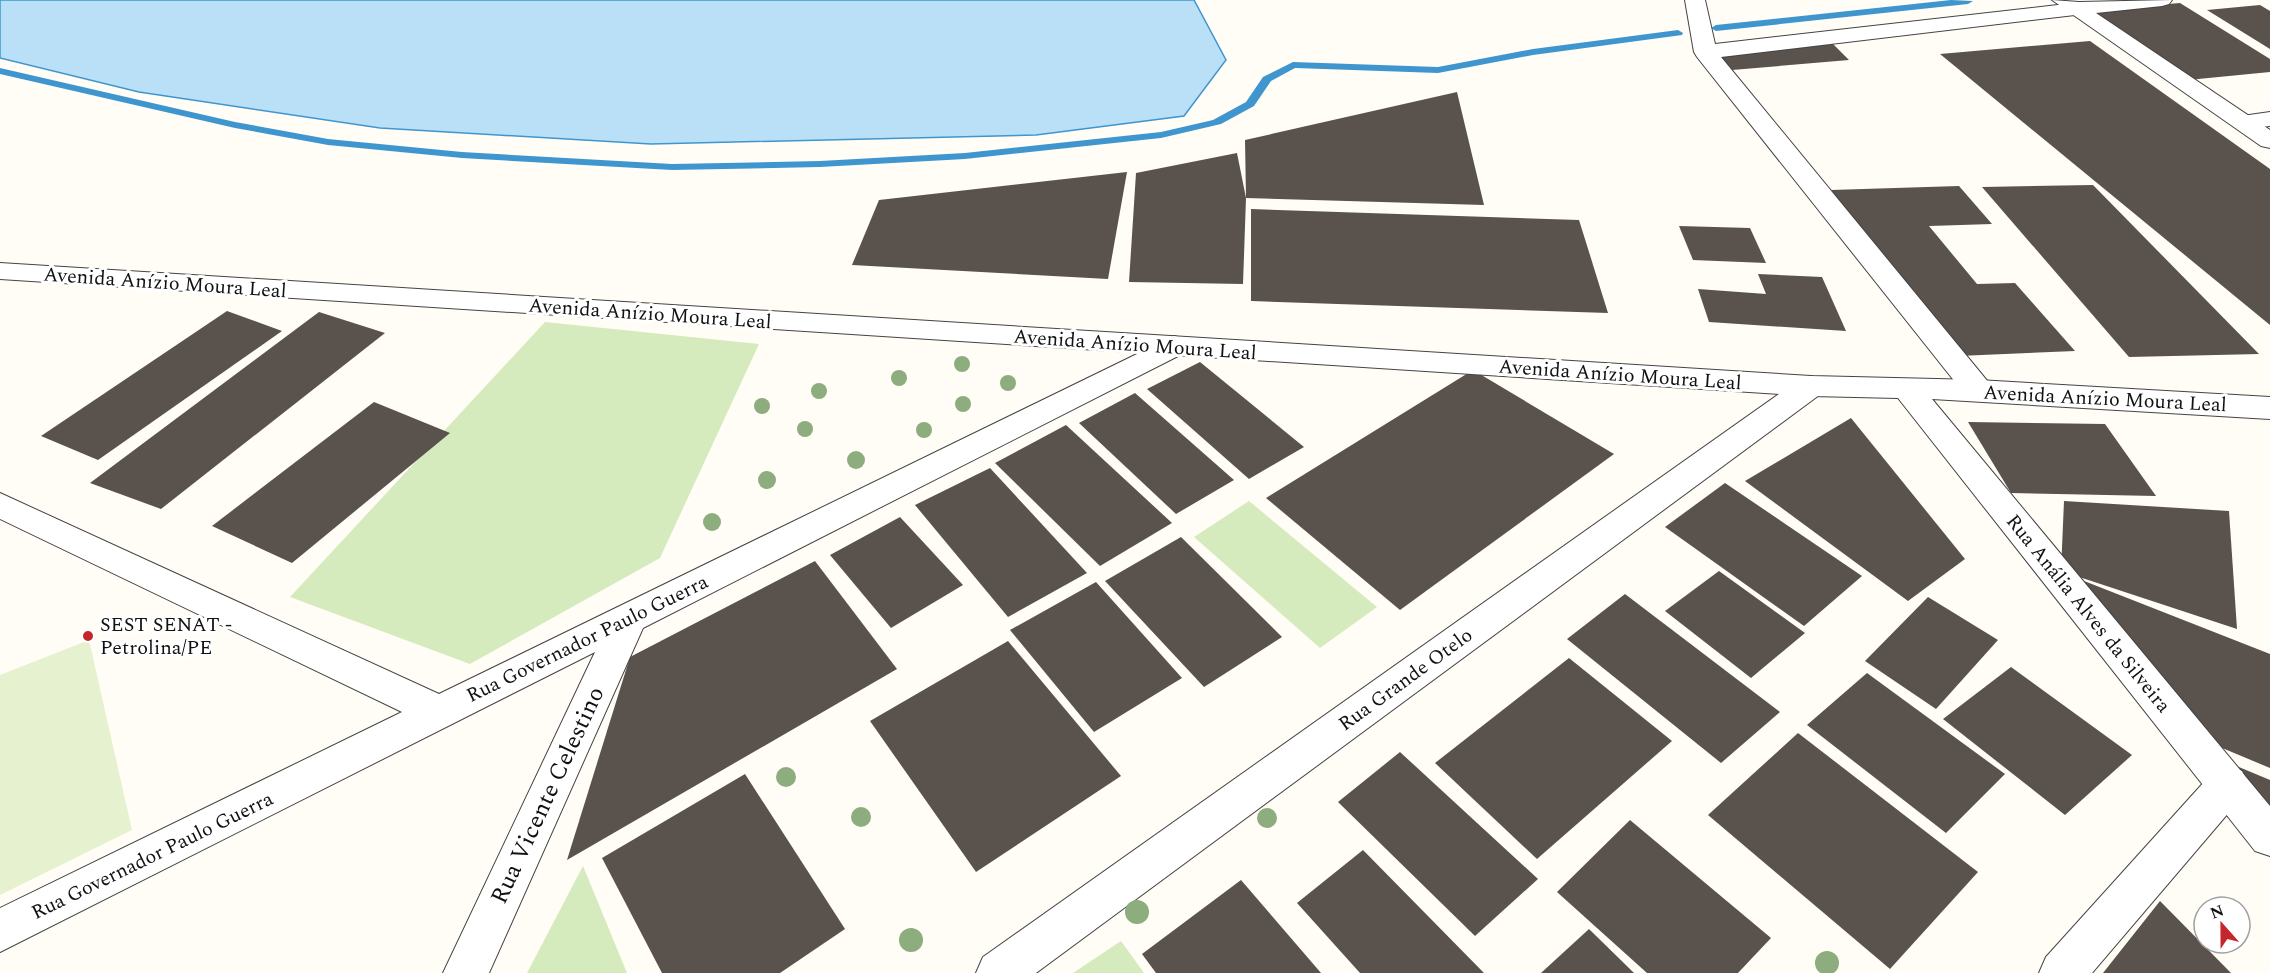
<svg xmlns="http://www.w3.org/2000/svg" width="2270" height="973" viewBox="0 0 2270 973" font-family="Spectral,serif">
  <rect width="100%" height="100%" fill="#fffdf5"/>
  <!-- green -->
  <g fill="#d5ebbd">
    <path d="M545 322 759 344 660 558 470 664 290 597Z"/>
    <path d="M1249 501 1377 607 1320 648 1194 537Z"/>
    <path d="M583 866 627 973H527Z"/>
    <path d="M1121 941 1144 973H1073Z"/>
  </g>
  <!-- pitch -->
  <path fill="#e6f2cf" d="M89 640 132 830 0 895V675Z"/>
  <!-- water -->
  <path fill="#b9e0f7" stroke="#3f96cf" stroke-width="1.5" d="M0 0H1194L1226 60 1184 116 1036 135 651 144 380 128 139 92 0 58Z"/>
  <g fill="none" stroke-linecap="round" stroke-linejoin="round">
    <!-- stream -->
    <g fill="#3f96cf" fill-rule="evenodd">
      <path d="M1951 0 1973 1 1968 4 1716 31 1711 28 1716 25Z"/>
      <path d="M1678 30 1683 33 1682 35 1533 55 1438 73 1295 68 1271 81 1254 106 1221 124 1161 138 965 159 820 167 672 170 462 158 328 145 235 128 0 74V68L235 122 328 139 462 152 672 164 820 161 965 153 1161 132 1213 120 1246 102 1263 77 1293 62 1438 67 1533 49Z"/>
    </g>
  </g>
  <!-- building -->
  <g fill="#5a524d">
    <path d="M2180 3 2270 59V72L2188 80 2087 11Z"/>
    <path d="M2260 5 2270 11V49L2207 10Z"/>
    <path d="M2090 41 2270 169V325L1940 54Z"/>
    <path d="M1832 43 1849 60 1732 70 1721 57Z"/>
    <path d="M1457 92 1484 205 1246 198 1243 284 1129 282 1136 173 1237 153 1246 198 1245 140Z"/>
    <path d="M1127 172 1108 279 852 265 879 200Z"/>
    <path d="M2093 185 2259 354 2129 357 1982 187Z"/>
    <path d="M1959 186 1992 224 1929 226 1977 284 2015 283 2075 351 1958 356 1831 190Z"/>
    <path d="M1251 209 1579 220 1608 313 1251 301Z"/>
    <path d="M1679 226 1750 228 1766 263 1693 260Z"/>
    <path d="M1758 274 1822 277 1846 331 1709 322 1698 289 1766 294Z"/>
    <path d="M227 311 282 331 98 460 41 436Z"/>
    <path d="M319 312 385 333 161 509 90 483Z"/>
    <path d="M1200 362 1304 447 1249 479 1147 389Z"/>
    <path d="M1473 370 1614 454 1400 610 1266 498Z"/>
    <path d="M1135 393 1234 480 1176 514 1079 423Z"/>
    <path d="M374 402 450 433 292 563 212 526Z"/>
    <path d="M1851 418 1965 559 1908 601 1745 481Z"/>
    <path d="M1968 422 2105 424 2156 496 2011 493Z"/>
    <path d="M1066 425 1172 523 1100 566 995 463Z"/>
    <path d="M990 468 1087 573 1008 617 915 505Z"/>
    <path d="M1725 483 1862 576 1804 626 1665 527Z"/>
    <path d="M2064 501 2229 511 2237 629 2061 571Z"/>
    <path d="M900 517 963 585 891 628 830 555Z"/>
    <path d="M1181 537 1282 637 1204 687 1105 581Z"/>
    <path d="M815 561 897 669 567 860 630 657Z"/>
    <path d="M1719 571 1805 633 1751 678 1665 611Z"/>
    <path d="M2079 579 2270 654V768L2215 745Z"/>
    <path d="M1096 582 1182 678 1094 732 1010 630Z"/>
    <path d="M1625 594 1780 712 1721 763 1567 639Z"/>
    <path d="M1928 597 1998 640 1936 709 1865 661Z"/>
    <path d="M1008 641 1121 776 976 872 870 721Z"/>
    <path d="M1569 658 1672 741 1537 859 1435 763Z"/>
    <path d="M2011 667 2132 755 2065 815 1943 719Z"/>
    <path d="M1867 673 2005 774 1946 833 1807 725Z"/>
    <path d="M1798 733 1978 872 1890 969 1708 815Z"/>
    <path d="M1400 752 1538 879 1475 936 1338 802Z"/>
    <path d="M2234 765 2270 780V808Z"/>
    <path d="M745 774 845 929 780 973H662L602 858Z"/>
    <path d="M1630 820 1771 938 1738 973H1647L1557 892Z"/>
    <path d="M1363 850 1484 973H1360L1297 903Z"/>
    <path d="M1241 880 1321 973H1156L1142 954Z"/>
    <path d="M2160 901 2231 973H2103Z"/>
    <path d="M1589 929 1634 973H1541Z"/>
  </g>
  <g fill="none" stroke-linecap="round" stroke-linejoin="round">
    <!-- minor casing -->
    <g stroke="#444" stroke-width="2">
      <g id="minor">
        <path d="M1685 0H1705L1715 44 2075 3 2082 5 2086 9 2082 13 2075 15 1721 57 1989 383 1993 390 1989 397 1978 400 1967 397 1697 57 1694 52Z"/>
        <path d="M2270 112V126L2243 129 2235 127 2231 122 2235 117Z"/>
        <path d="M1174 336 1184 339 1189 346 1184 353 643 628 489 973H443L595 652 0 952V908L402 712 0 519V493L439 694Z"/>
        <path d="M1811 376 1822 379 1826 386 1822 393 1036 973H976L983 957 1800 379Z"/>
        <path d="M2228 766 2242 771 2248 784 2242 797 2092 973H2039L2046 957 2214 771Z"/>
      </g>
    </g>
    <!-- tertiary casing -->
    <g stroke="#444" stroke-width="2">
      <g id="tertiary">
        <path d="M2052 0 2079 2 2172 0 2169 4 2162 6 2096 13 2270 130V148L2261 146Z"/>
        <path d="M0 263 1811 376 1978 380 2270 397V419L1932 399 2270 806V856L2255 851 1898 398 1811 396 0 279Z"/>
      </g>
    </g>
    <!-- minor -->
    <use href="#minor" fill="#fff" fill-rule="evenodd"/>
    <!-- tertiary -->
    <use href="#tertiary" fill="#fff" fill-rule="evenodd"/>
  </g>
  <!-- trees -->
  <g fill="#8dad7f">
    <circle cx="962" cy="364" r="8"/>
    <circle cx="899" cy="378" r="8"/>
    <circle cx="1008" cy="383" r="8"/>
    <circle cx="819" cy="391" r="8"/>
    <circle cx="963" cy="404" r="8"/>
    <circle cx="762" cy="406" r="8"/>
    <circle cx="805" cy="429" r="8"/>
    <circle cx="924" cy="430" r="8"/>
    <circle cx="856" cy="460" r="9"/>
    <circle cx="767" cy="480" r="9"/>
    <circle cx="712" cy="522" r="9"/>
    <circle cx="786" cy="777" r="10"/>
    <circle cx="861" cy="817" r="10"/>
    <circle cx="1267" cy="818" r="10"/>
    <circle cx="1137" cy="912" r="12"/>
    <circle cx="911" cy="940" r="12"/>
    <circle cx="1827" cy="963" r="12"/>
  </g>
  <!-- markers -->
  <circle fill="#c4262e" stroke="#fff" stroke-width="2" cx="88" cy="636" r="6"/>
  <g text-anchor="middle" stroke-width="6" stroke-linejoin="round" paint-order="stroke">
    <!-- street labels -->
    <g font-size="20" fill="#111" stroke="#fff">
      <text transform="translate(165 282) rotate(4)" y="7">Avenida Anízio Moura Leal</text>
      <text transform="translate(650 313) rotate(4)" y="7">Avenida Anízio Moura Leal</text>
      <text transform="translate(1135 344) rotate(4)" y="7">Avenida Anízio Moura Leal</text>
      <text transform="translate(1620 374) rotate(4)" y="7">Avenida Anízio Moura Leal</text>
      <text transform="translate(2105 398) rotate(3)" y="7">Avenida Anízio Moura Leal</text>
      <text transform="translate(2089 613) rotate(51)" y="7">Rua Anália Alves da Silveira</text>
      <text transform="translate(587 638) rotate(-26)" y="7">Rua Governador Paulo Guerra</text>
      <text transform="translate(1405 679) rotate(-36)" y="7">Rua Grande Otelo</text>
      <text transform="translate(152 855) rotate(-26)" y="7">Rua Governador Paulo Guerra</text>
    </g>
    <!-- poi labels -->
    <g font-size="20" fill="#111" stroke="#fff" text-anchor="start">
      <text x="100" y="631">SEST SENAT -<tspan x="100" dy="23">Petrolina/PE</tspan></text>
    </g>
    <!-- near-street labels -->
    <g font-size="24" fill="#111" stroke="#fff">
      <text transform="translate(547 795) rotate(-65)" y="8">Rua Vicente Celestino</text>
    </g>
  </g>
  <!-- north arrow -->
  <g transform="translate(2222 925) rotate(339)"><circle r="28" fill="#ffffff" stroke="#a0a0a0" stroke-width="1.5"/>
  <path d="M0-4.5L10 22L0 15L-10 22Z" fill="#c4262e"/>
  <text y="-9" font-size="16" font-weight="bold" text-anchor="middle" fill="#111111">N</text>
  </g>
</svg>
